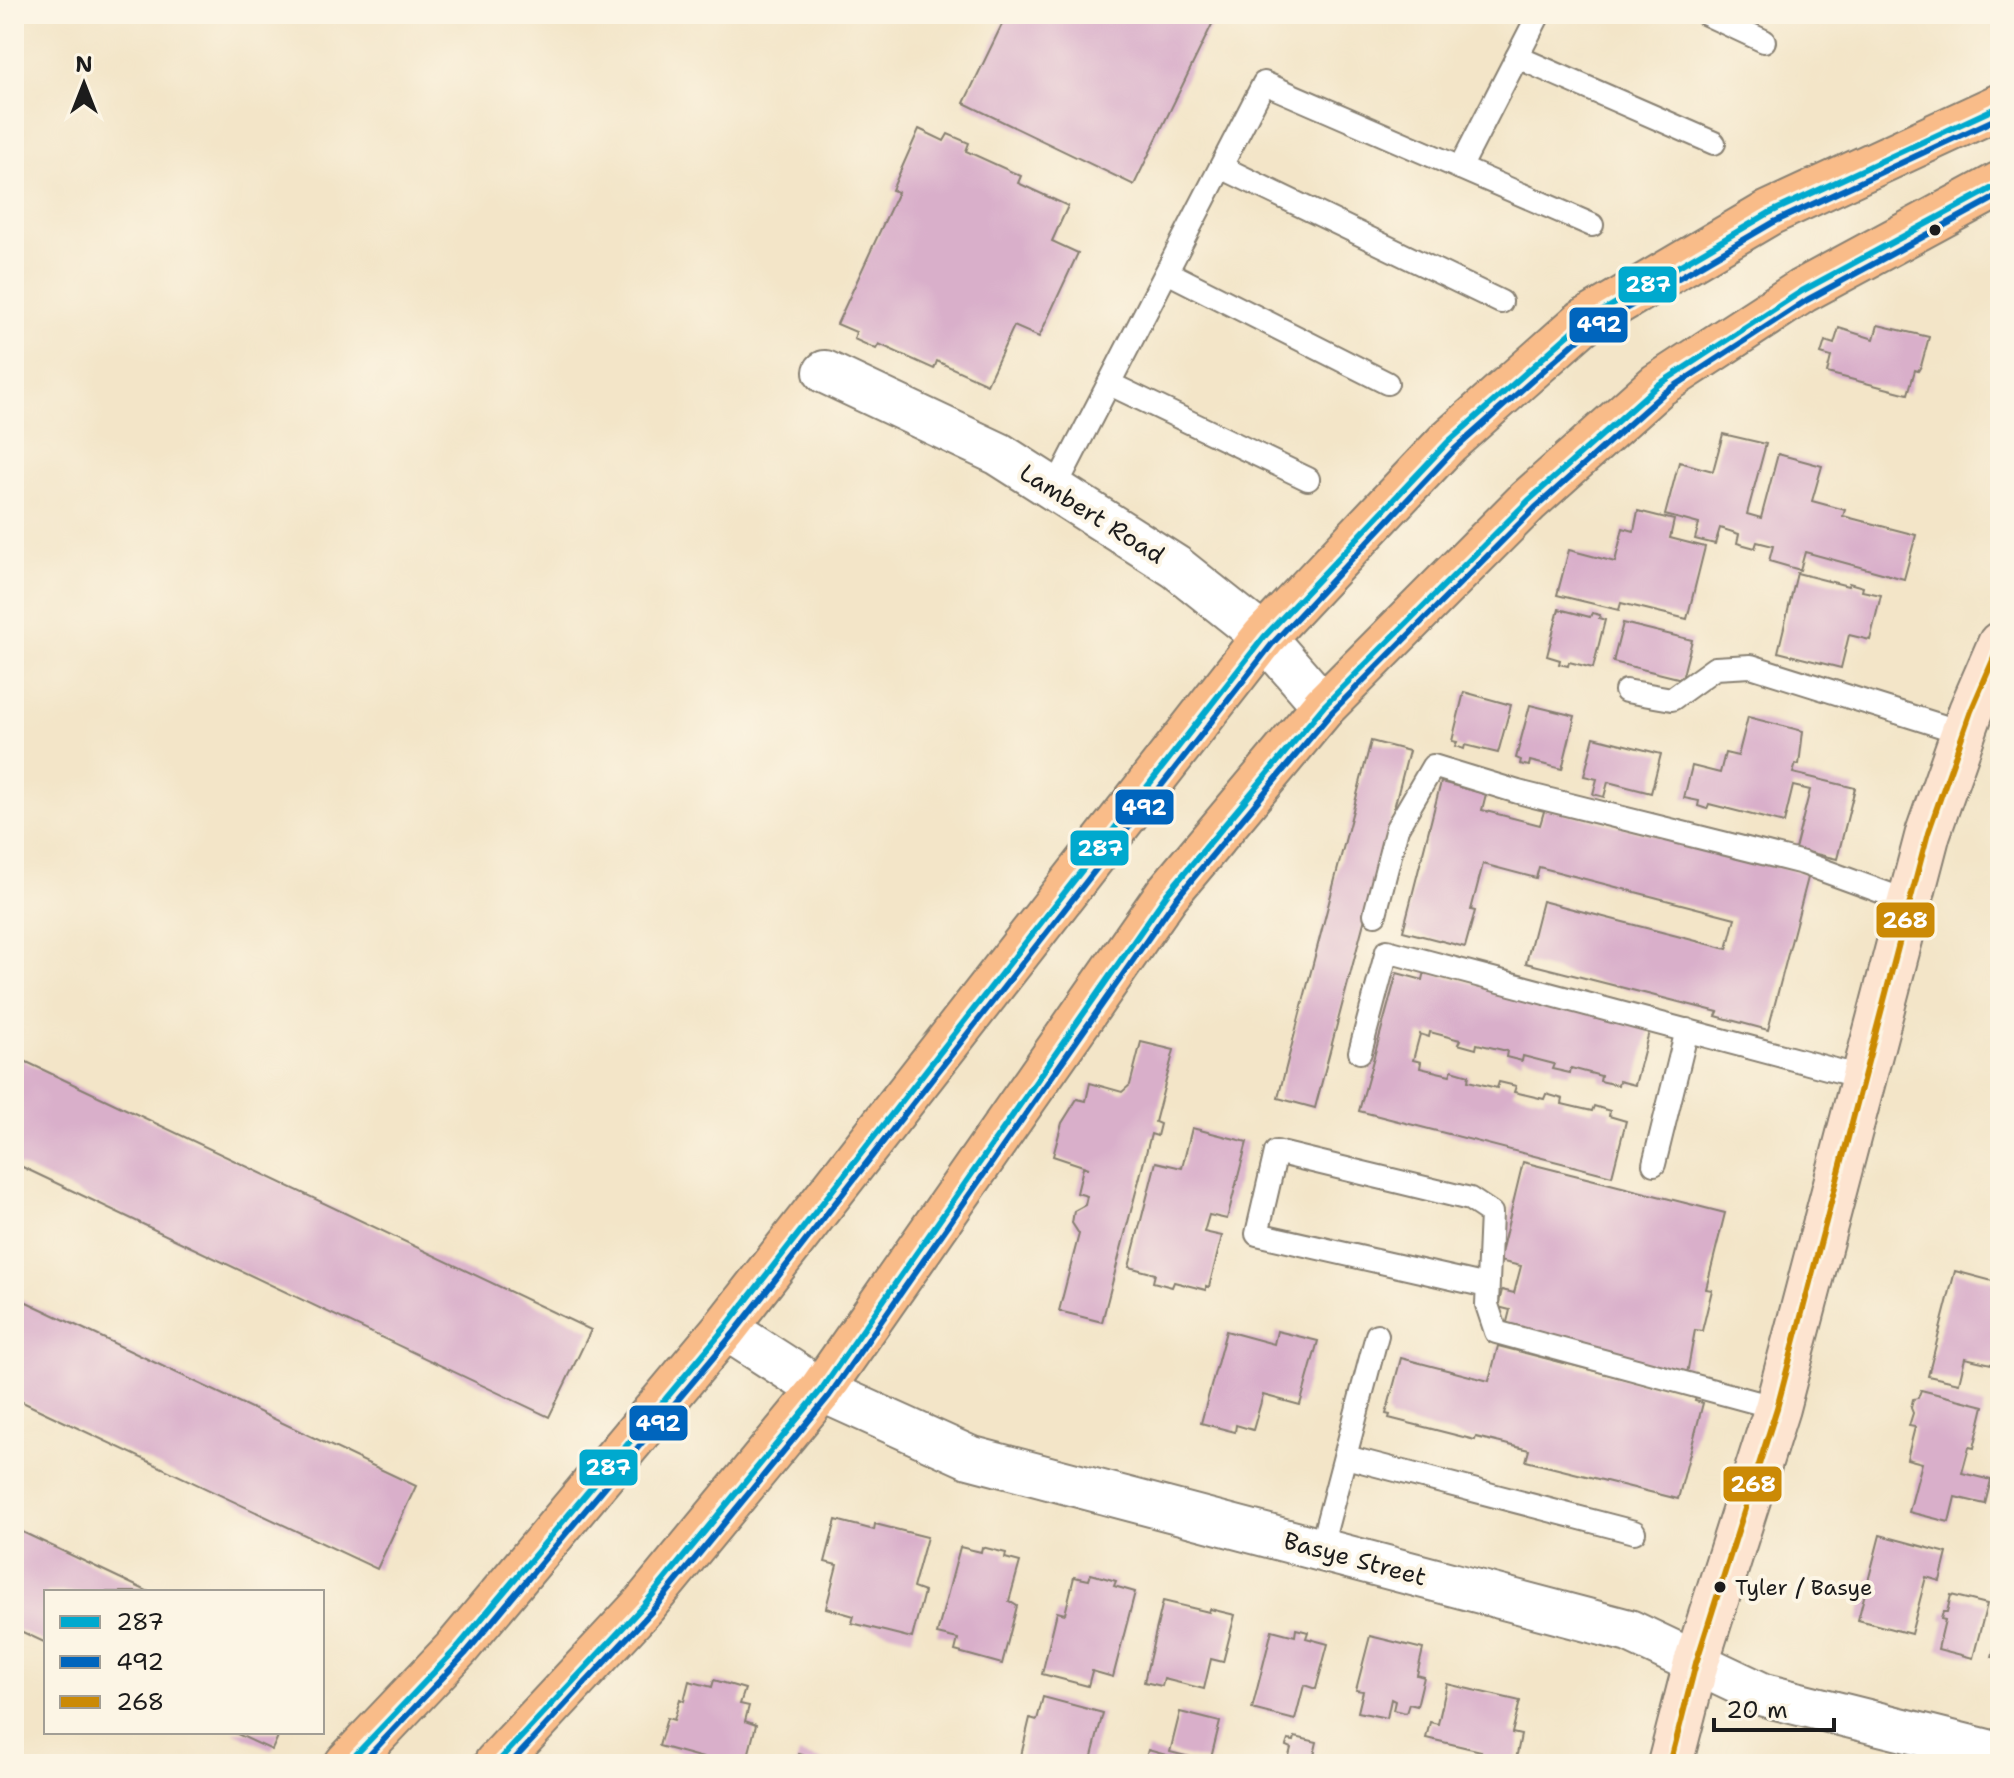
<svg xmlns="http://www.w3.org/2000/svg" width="2014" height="1778" viewBox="0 0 2014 1778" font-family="'Shantell Sans',sans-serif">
  <rect width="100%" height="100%" fill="#fcf5e5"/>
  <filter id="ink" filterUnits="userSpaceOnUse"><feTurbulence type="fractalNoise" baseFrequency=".0125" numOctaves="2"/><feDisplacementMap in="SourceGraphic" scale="16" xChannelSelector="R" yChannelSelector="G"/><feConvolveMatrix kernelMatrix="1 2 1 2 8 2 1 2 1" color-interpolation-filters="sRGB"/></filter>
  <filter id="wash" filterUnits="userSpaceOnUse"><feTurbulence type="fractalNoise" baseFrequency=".006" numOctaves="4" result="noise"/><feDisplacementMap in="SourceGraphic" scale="32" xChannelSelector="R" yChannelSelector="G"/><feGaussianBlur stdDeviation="1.8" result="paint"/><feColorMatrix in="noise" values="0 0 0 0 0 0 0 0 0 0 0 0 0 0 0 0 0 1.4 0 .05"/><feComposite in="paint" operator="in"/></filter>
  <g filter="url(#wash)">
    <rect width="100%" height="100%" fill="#f3e5c8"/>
    <g id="blocks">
      <!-- building -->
      <g fill="#d9afca">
        <path d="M1007 14H1217L1134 185 964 103Z"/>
        <path d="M919 129 944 141 948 134 969 143 966 151 1021 176 1018 183 1068 206 1052 241 1078 253 1039 337 1014 326 987 384 937 361 934 369 879 344 876 349 854 339 856 332 837 324 898 192 892 190Z"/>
        <path d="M1878 325 1929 337 1921 366 1918 371 1915 370 1908 394 1827 373 1831 357 1821 354 1825 341 1834 344 1839 328 1874 339Z"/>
        <path d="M1723 434 1766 444 1747 514 1761 518 1778 454 1822 466 1812 501 1845 510 1843 516 1916 535 1904 579 1805 552 1800 570 1769 561 1773 546 1757 542 1755 548 1737 543 1739 534 1720 528 1715 544 1695 539 1699 524 1665 515 1679 462 1713 471Z"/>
        <path d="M1638 511 1674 520 1670 538 1705 547 1687 619 1621 603 1619 610 1557 595 1569 550 1615 562 1623 528 1634 531Z"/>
        <path d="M1797 573 1848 586 1849 583 1863 587 1862 591 1881 595 1870 640 1849 635 1841 668 1778 652Z"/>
        <path d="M1559 609 1590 617 1592 613 1600 615 1599 618 1605 620 1593 668 1569 662 1568 666 1559 664 1560 660 1547 656Z"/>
        <path d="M1623 623 1692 640 1682 679 1613 662Z"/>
        <path d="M1464 692 1511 705 1498 753 1465 745 1464 749 1455 746 1457 742 1452 741Z"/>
        <path d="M1530 705 1575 716 1562 769 1530 761 1529 766 1520 764 1521 760 1516 758Z"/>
        <path d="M1748 717 1803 731 1799 765 1796 764 1793 773 1855 788 1837 859 1795 849 1810 790 1793 786 1784 823 1709 804 1707 809 1698 806 1699 801 1684 798 1692 766 1720 773 1725 753 1738 756Z"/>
        <path d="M1594 737 1661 754 1651 793 1608 782 1604 797 1593 794 1597 779 1584 776Z"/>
        <path d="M1371 741 1409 751 1315 1108 1278 1098Z"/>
        <path d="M1441 782 1486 794 1482 810 1540 825 1545 808 1809 874 1768 1030 1716 1016 1718 1012 1526 963 1542 901 1727 949 1735 918 1539 867 1536 878 1483 864 1471 910 1475 911 1465 947 1403 931Z"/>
        <path d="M1425 971 1650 1028 1635 1085 1619 1081 1618 1085 1600 1081 1601 1076 1571 1068 1570 1073 1552 1069 1554 1064 1523 1056 1522 1061 1506 1057 1507 1051 1477 1044 1476 1049 1458 1044 1460 1040 1430 1032 1429 1037 1420 1034 1413 1060 1421 1062 1420 1068 1450 1075 1452 1070 1469 1075 1468 1081 1497 1088 1499 1082 1516 1086 1514 1092 1544 1099 1546 1094 1563 1099 1562 1104 1592 1111 1594 1106 1610 1111 1609 1116 1626 1121 1612 1176 1359 1111 1397 973 1423 980Z"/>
        <path d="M1141 1042 1174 1050 1155 1122 1160 1124 1157 1136 1151 1134 1102 1322 1059 1311 1079 1234 1072 1223 1074 1211 1085 1205 1087 1196 1077 1193 1083 1168H1089L1053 1156 1062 1123 1077 1099 1086 1101 1090 1083 1122 1092 1130 1085Z"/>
        <path d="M14 1056 591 1330 549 1417 14 1163Z"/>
        <path d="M1192 1128 1247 1142 1227 1219 1209 1215 1204 1232 1222 1236 1209 1287 1206 1286V1290L1174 1282 1172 1287 1153 1282 1155 1274 1129 1267 1156 1162 1182 1168Z"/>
        <path d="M1523 1162 1725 1213 1706 1289 1712 1290 1702 1331 1695 1330 1687 1374 1506 1326 1510 1310 1498 1307 1502 1290 1514 1293 1521 1266 1499 1261Z"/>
        <path d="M1955 1271 2000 1283V1366L1965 1358 1959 1383 1928 1376Z"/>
        <path d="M14 1296 416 1486 377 1569 14 1398Z"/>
        <path d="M1226 1331 1274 1344 1277 1331 1318 1341 1300 1405 1263 1395 1253 1430 1236 1425 1235 1432 1201 1423Z"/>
        <path d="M1498 1346 1696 1397 1695 1401 1703 1403 1678 1499 1526 1461 1529 1450 1476 1437 1475 1440 1389 1418 1390 1415 1386 1414 1401 1358 1489 1381Z"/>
        <path d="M1921 1390 1984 1406 1974 1448 1969 1447 1962 1473 1991 1480 1985 1504 1955 1497 1949 1522 1909 1512 1922 1463 1907 1459 1915 1427 1909 1426 1913 1413 1911 1408 1913 1399 1918 1398Z"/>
        <path d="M836 1520 874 1530 875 1524 927 1537 913 1588 924 1592 912 1638 852 1623 854 1616 826 1608 837 1565 825 1562Z"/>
        <path d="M14 1528 149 1592H46V1643L14 1628Z"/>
        <path d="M1880 1535 1947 1553 1940 1581 1926 1577 1911 1634 1858 1620Z"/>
        <path d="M960 1547 981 1552 982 1547 1006 1553 1005 1558 1020 1562 1009 1601 1017 1606 1002 1664 955 1651 958 1639 937 1634Z"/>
        <path d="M1091 1574 1116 1581 1114 1586 1135 1592 1113 1677 1092 1671 1088 1686 1042 1674 1057 1612 1065 1614 1074 1577 1089 1580Z"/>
        <path d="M1951 1595 1987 1604 1973 1658 1938 1649 1945 1620 1941 1619 1943 1612H1947Z"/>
        <path d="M1163 1601 1209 1612 1210 1609 1235 1615 1223 1662 1211 1659 1204 1689 1164 1679 1162 1686 1144 1682Z"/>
        <path d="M1999 1602H2000V1658L1992 1657 1999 1629 1993 1628Z"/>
        <path d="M1296 1629 1308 1632 1306 1638 1328 1644 1316 1689 1304 1685 1295 1720 1252 1709 1272 1630 1295 1636Z"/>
        <path d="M1370 1636 1423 1649 1417 1675 1424 1677 1417 1706 1409 1704 1406 1713 1393 1710 1395 1701 1391 1699 1387 1718 1358 1712 1363 1691 1356 1690Z"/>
        <path d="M714 1680 745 1689 740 1704 749 1706 745 1721 756 1725 746 1764H725L659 1746 667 1718 674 1720 680 1699 684 1701 689 1681 712 1687Z"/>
        <path d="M1447 1684 1520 1701 1512 1733 1521 1735 1515 1764 1479 1756 1481 1751 1426 1738 1430 1722 1438 1724Z"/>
        <path d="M1043 1697 1103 1713 1090 1764H1019L1030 1718 1037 1720Z"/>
        <path d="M1180 1712 1220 1722 1210 1762 1170 1752Z"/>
        <path d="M233 1732H280L272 1750Z"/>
        <path d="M1295 1737 1317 1742 1312 1764H1287L1291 1748 1286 1746 1288 1740 1294 1741Z"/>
        <path d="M1148 1750 1184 1760 1183 1764H1144Z"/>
        <path d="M799 1754 832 1763V1764H796Z"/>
      </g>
    </g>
  </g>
  <g filter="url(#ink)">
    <use href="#blocks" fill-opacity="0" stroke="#888072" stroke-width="2"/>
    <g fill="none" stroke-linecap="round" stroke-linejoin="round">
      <!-- lane casing -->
      <g stroke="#888072" stroke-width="26">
        <g id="lane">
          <path d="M1706 14 1764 41"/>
          <path d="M1517 57 1714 143"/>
          <path d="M1221 167 1501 302"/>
          <path d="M1460 168 1539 14"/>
          <path d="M1167 272 1387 383"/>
          <path d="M1110 384 1308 479"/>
          <path d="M1054 490 1264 83 1592 225"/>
          <path d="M1626 691 1672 699 1715 668 1751 666 1964 733"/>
          <path d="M1375 914 1397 828 1433 766 1518 792 1803 863 1910 902"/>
          <path d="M1360 1052 1387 951 1865 1078"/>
          <path d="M1654 1164 1687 1030"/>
          <path d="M1487 1286 1257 1234 1276 1152 1470 1199 1491 1213 1487 1305 1496 1332 1777 1408"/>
          <path d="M1346 1457 1634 1532"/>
          <path d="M1320 1551 1377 1335"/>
        </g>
      </g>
      <!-- street casing -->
      <g stroke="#888072" stroke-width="46">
        <g id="street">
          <path d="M825 372 999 454 1176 567 1264 637 1324 706"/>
          <path d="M725 1328 821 1390 969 1457 1629 1631 1764 1695 2000 1754"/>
        </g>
      </g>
      <!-- secondary casing -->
      <g stroke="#888072" stroke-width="48">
        <path id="secondary" d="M1670 1764 1696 1663 1777 1408 1928 833 1971 711 2000 644"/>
      </g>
      <!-- primary casing -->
      <g stroke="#888072" stroke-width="48">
        <g id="primary">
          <path d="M347 1764 457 1648 725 1328 1264 637 1448 442 1582 323 1769 213 2000 106"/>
          <path d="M496 1764 644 1605 821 1390 1167 894 1324 706 1528 501 1658 385 1802 291 2000 184"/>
        </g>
      </g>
      <!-- lane -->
      <use href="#lane" stroke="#fff" stroke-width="22"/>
      <!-- street -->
      <use href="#street" stroke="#fff" stroke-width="42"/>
      <!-- secondary -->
      <use href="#secondary" stroke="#fde4d0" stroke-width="44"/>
      <!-- primary -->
      <use href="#primary" stroke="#f9bc89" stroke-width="44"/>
      <!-- bus-1 casing -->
      <g stroke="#fcf5e5" stroke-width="12">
        <g id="bus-1">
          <path d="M347 1764 457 1648 725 1328 1264 637 1448 442 1582 323 1769 213 2000 106"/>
          <path d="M496 1764 644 1605 821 1390 1167 894 1324 706 1528 501 1658 385 1802 291 2000 184"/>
        </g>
      </g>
      <!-- bus-2 casing -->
      <g stroke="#fcf5e5" stroke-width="12">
        <g id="bus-2">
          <path d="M361 1764 465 1654 733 1334 1272 644 1455 449 1588 331 1774 222 2000 117"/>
          <path d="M510 1764 652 1611 829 1396 1175 900 1331 713 1535 508 1664 393 1807 300 2000 195"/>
        </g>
      </g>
      <!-- bus-3 casing -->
      <g stroke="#fcf5e5" stroke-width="12">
        <path id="bus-3" d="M1670 1764 1696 1663 1777 1408 1928 833 1971 711 2000 644"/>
      </g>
      <!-- bus-1 -->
      <use href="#bus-1" stroke="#00a9ce" stroke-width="6"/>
      <!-- bus-2 -->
      <use href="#bus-2" stroke="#0065bd" stroke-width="6"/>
      <!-- bus-3 -->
      <use href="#bus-3" stroke="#cb8a06" stroke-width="6"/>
    </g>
  </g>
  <!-- markers -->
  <g fill="#1c1c1c" stroke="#fcf5e5" stroke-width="3">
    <circle cx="1935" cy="230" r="7"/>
    <circle cx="1720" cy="1587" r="7"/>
  </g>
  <g text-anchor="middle" stroke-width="8" stroke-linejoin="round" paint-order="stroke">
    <!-- bus labels -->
    <g font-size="22" fill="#1c1c1c" stroke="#fcf5e5" text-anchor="start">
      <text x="1735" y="1595">Tyler / Basye</text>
    </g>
    <!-- street labels -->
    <g font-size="24" fill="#1c1c1c" stroke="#fcf5e5">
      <text transform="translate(1092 514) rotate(32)" y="8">Lambert Road</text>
      <text transform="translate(1355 1559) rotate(15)" y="8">Basye Street</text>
    </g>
  </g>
  <g stroke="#fcf5e5" stroke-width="3">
    <rect x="1617" y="265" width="61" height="39" rx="8" fill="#00a9ce"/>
    <rect x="1568" y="306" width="61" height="38" rx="8" fill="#0065bd"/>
    <rect x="1114" y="788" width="61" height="38" rx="8" fill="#0065bd"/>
    <rect x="1069" y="829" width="61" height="38" rx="8" fill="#00a9ce"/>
    <rect x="1875" y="901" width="61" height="38" rx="8" fill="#cb8a06"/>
    <rect x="628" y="1404" width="61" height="38" rx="8" fill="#0065bd"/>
    <rect x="578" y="1448" width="61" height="39" rx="8" fill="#00a9ce"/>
    <rect x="1722" y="1465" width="61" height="38" rx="8" fill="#cb8a06"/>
  </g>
  <g font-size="22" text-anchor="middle" font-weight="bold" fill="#fff">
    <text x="1648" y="292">287</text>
    <text x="1599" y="332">492</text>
    <text x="1144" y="815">492</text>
    <text x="1100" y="856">287</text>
    <text x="1905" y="928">268</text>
    <text x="658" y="1431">492</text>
    <text x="608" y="1475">287</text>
    <text x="1753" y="1492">268</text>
  </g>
  <!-- margin -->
  <rect width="2014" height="1778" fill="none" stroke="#fcf5e5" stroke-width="48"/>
  <!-- legend -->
  <rect x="44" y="1590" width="280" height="144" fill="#fcf5e5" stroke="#a29e95" stroke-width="2"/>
  <rect x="60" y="1616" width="40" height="12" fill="#00a9ce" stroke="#a29e95" stroke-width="2"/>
  <text x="116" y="1630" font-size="24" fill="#1c1c1c">287</text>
  <rect x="60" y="1656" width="40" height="12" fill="#0065bd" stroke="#a29e95" stroke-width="2"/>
  <text x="116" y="1670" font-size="24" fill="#1c1c1c">492</text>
  <rect x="60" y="1696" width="40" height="12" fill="#cb8a06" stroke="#a29e95" stroke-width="2"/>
  <text x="116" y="1710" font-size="24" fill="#1c1c1c">268</text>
  <!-- north arrow -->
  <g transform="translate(84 84)" stroke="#fcf5e5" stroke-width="6" paint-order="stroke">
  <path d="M0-6L14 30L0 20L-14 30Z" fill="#1c1c1c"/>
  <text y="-12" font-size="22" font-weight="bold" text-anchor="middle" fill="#1c1c1c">N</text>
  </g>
  <!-- scale -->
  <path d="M1714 1718v12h120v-12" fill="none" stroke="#1c1c1c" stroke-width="4"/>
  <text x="1726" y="1718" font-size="24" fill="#1c1c1c" stroke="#fcf5e5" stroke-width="6" paint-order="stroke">20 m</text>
</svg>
